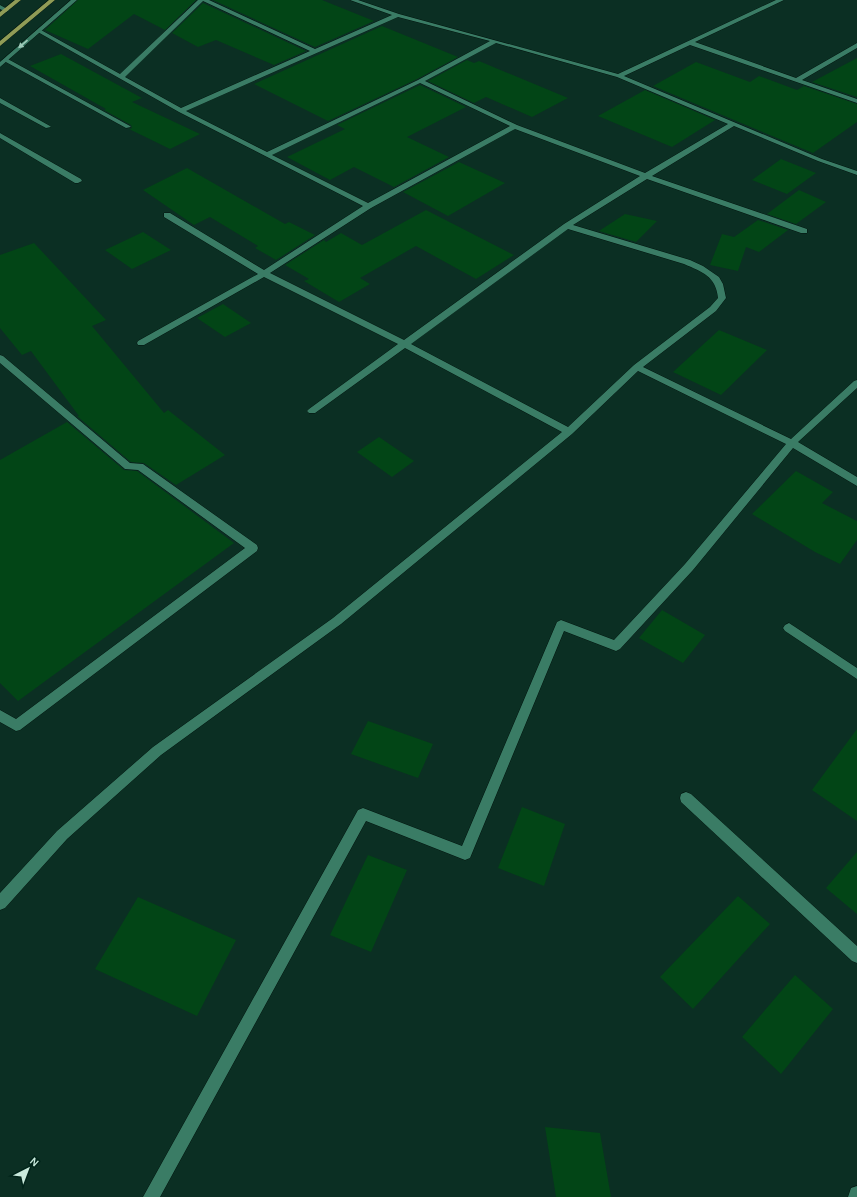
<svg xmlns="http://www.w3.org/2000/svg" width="857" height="1197" viewBox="0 0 857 1197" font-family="Karla,sans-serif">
  <rect width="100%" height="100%" fill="#0b2f23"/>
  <!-- building -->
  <g fill="#024516">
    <path d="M78 0H196L165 30 134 14 88 49 45 30Z"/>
    <path d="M213 0H322L374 21 315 47Z"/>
    <path d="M203 3 306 51 274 65 216 40 198 47 172 33Z"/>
    <path d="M382 26 458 57 417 79 328 121 254 84Z"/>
    <path d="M61 54 142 98 132 102 200 134 170 149 129 129 132 128 131 125 104 110 106 109 30 66Z"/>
    <path d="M857 58V97L812 82Z"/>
    <path d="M467 60 474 63 479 61 568 98 532 117 486 97 474 103 428 81Z"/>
    <path d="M696 62 750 82 759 76 797 90 804 86 857 104V122L813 153 653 86Z"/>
    <path d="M420 85 466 107 407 137 449 157 394 187 354 167 330 180 287 157 345 129 337 125Z"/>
    <path d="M645 90 715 120 672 147 598 116Z"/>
    <path d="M781 159 816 173 787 194 752 180Z"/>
    <path d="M459 162 505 183 448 216 403 192Z"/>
    <path d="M187 168 285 224 289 222 315 235 276 260 255 248 258 246 210 217 194 225 143 190Z"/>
    <path d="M799 190 826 202 796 224 767 214Z"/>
    <path d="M426 210 514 255 476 279 416 246 360 278 370 284 339 302 304 281 309 279 285 265 324 240 326 242 341 233 362 245Z"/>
    <path d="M625 214 657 221 636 242 599 231Z"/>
    <path d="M758 220 788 230 759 252 746 247 738 271 710 265 722 234 734 237Z"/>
    <path d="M143 232 171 250 132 269 105 250Z"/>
    <path d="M34 243 106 320 92 326 164 413 168 410 225 455 176 485 144 463 131 462 77 416H79L31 351 22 355 0 328V255Z"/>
    <path d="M223 304 251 323 225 337 197 318Z"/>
    <path d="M719 330 767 350 721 395 673 372Z"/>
    <path d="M67 422 124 470 137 471 234 543 18 701 0 683V460Z"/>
    <path d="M379 437 414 461 392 477 357 452Z"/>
    <path d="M796 471 833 492 822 503 857 521V540L840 564 815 552 752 514Z"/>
    <path d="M662 610 705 635 683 663 639 638Z"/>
    <path d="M368 721 433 744 418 778 351 754Z"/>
    <path d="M857 729V821L812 790Z"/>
    <path d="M522 807 565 824 544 886 498 868Z"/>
    <path d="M857 852V914L826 888Z"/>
    <path d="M368 855 407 870 371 952 330 935Z"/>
    <path d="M738 896 770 924 693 1009 660 977Z"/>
    <path d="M138 897 236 940 197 1016 95 969Z"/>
    <path d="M795 975 833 1009 781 1074 742 1037Z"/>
    <path d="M545 1127 600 1133 611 1197H556Z"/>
  </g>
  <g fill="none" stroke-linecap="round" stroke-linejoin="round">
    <!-- service casing -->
    <g stroke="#02150e" stroke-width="1">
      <g id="service">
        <path d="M0 5 9 10 6 12 0 9Z"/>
        <path d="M0 98 50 126 51 127 46 128 0 103Z"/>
        <path d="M0 133 81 179 82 181 78 183H75L0 138Z"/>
        <path d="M0 355 3 356 130 463 143 464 257 545 258 548 257 551 20 730 16 731 0 722V710L16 719 245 548 138 470 125 469 0 363Z"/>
      </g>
    </g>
    <!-- minor casing -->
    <g stroke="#02150e" stroke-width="1">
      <g id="minor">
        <path d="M198 0H209L315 49 392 15 350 0H358L399 14 618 74 776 0H784L695 42 796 78 857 43V48L802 80 857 99V103L690 45 624 76 822 159 857 171V175L818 161 734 126 652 176 807 229V233H801L647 179 573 225 690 260 703 266 719 277 723 284 726 298 716 311 643 367 791 439 854 381 857 380V388L798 442 857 477V486L793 448 693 570 620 649 616 651 564 631 470 858 465 860 366 821 160 1197H143L358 810 363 808 462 846 557 622 561 620 614 640 685 564 786 444 638 371 572 434 341 624 161 755 67 839 5 908 0 910V893L57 831 153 747 333 618 562 432 405 348 315 413H309L307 411 309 409 398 344 264 277 144 345H138L137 343 138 341 258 274 164 217V213H170L264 270 363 206 179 112 36 31 41 30 120 74ZM203 1 310 51 181 108 125 77ZM398 17 490 41 418 80 267 152 186 111ZM496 43 617 77 728 124 645 173 517 125 425 81ZM420 83 510 126 368 203 272 155ZM515 129 640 176 564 224 404 340 270 273 371 208ZM568 229 684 264C702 272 716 276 718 298L710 307 634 365 568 427 411 344Z"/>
        <path d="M6 58 130 126 131 127 126 128 4 61 3 60Z"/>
        <path d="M789 623 857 668V679L785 631 783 628 785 625Z"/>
        <path d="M686 792 691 794 857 946V963L852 961 681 802 680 798 681 794Z"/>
        <path d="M857 1186V1197H848L851 1188Z"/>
      </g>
    </g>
    <!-- tertiary casing -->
    <g stroke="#02150e" stroke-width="1">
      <path id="tertiary" d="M71 0H77L0 67V62Z"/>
    </g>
    <!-- trunk casing -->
    <g stroke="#02150e" stroke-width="1">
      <g id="trunk">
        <path d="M15 0H21L0 17V12Z"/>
        <path d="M49 0H55L0 46V41Z"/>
      </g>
    </g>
    <!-- service -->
    <use href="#service" fill="#3a7c65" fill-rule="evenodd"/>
    <!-- minor -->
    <use href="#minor" fill="#3a7c65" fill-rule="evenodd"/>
    <!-- tertiary -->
    <use href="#tertiary" fill="#3a7c65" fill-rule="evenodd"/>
    <!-- trunk -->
    <use href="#trunk" fill="#909c56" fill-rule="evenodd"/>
  </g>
  <!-- one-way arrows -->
  <defs><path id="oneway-solid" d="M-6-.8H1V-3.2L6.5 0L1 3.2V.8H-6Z"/></defs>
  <use fill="#9ec9b8" href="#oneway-solid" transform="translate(23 44) rotate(139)"/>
  <!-- north arrow -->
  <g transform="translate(28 1169) rotate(42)" stroke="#01251a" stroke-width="3" paint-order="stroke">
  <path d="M0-3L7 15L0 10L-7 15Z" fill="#c9eadc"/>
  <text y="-6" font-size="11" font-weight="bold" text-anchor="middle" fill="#c9eadc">N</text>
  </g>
</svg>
